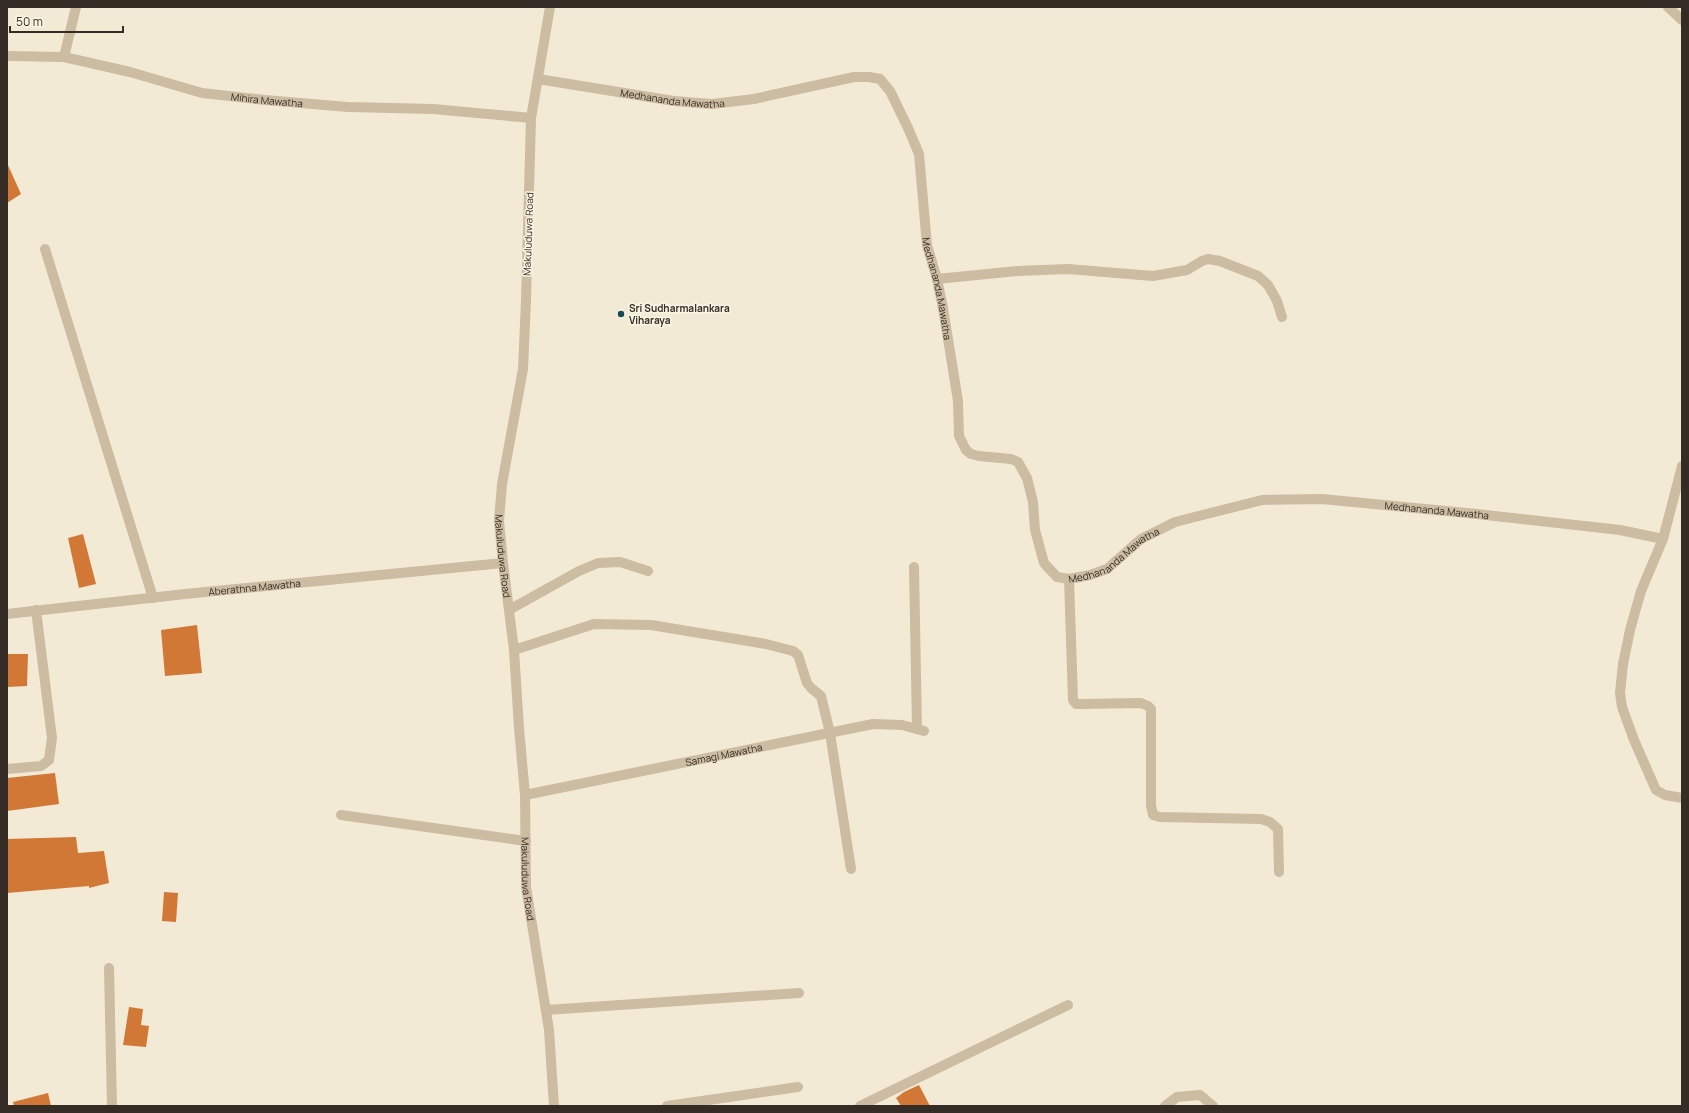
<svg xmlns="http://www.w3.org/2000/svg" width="1689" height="1113" viewBox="0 0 1689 1113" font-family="Manrope,sans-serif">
  <rect width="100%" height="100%" fill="#f3ead6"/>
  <!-- building -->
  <g fill="#d17836">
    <path d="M7 163 21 194 7 203Z"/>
    <path d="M83 534 96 584 79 588 68 538Z"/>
    <path d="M197 625 202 673 165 676 161 630Z"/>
    <path d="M7 654H28L27 686 7 687Z"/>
    <path d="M55 773 59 804 7 811V778Z"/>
    <path d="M76 837 78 853 104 851 109 883 89 888V886L7 893V839Z"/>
    <path d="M164 892 178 893 176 922 162 921Z"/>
    <path d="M129 1007 143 1009 141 1025 149 1026 146 1047 123 1045Z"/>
    <path d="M919 1085 930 1106H901L896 1098 904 1092Z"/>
    <path d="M48 1093 51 1106H14L13 1102Z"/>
  </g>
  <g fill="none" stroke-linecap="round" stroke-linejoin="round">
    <!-- minor -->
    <g stroke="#ccbca1" stroke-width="10">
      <path d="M1668 7 1682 20"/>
      <path id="s1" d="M7 56 64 57 130 72 202 93 265 100 348 107 433 109 531 118"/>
      <path d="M64 57 76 7"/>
      <path id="s2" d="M538 79 674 101 712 104 754 99 854 77H869L880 79 890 91 908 128 919 154 927 245 937 279 943 308 958 401 959 436 966 450 971 454 979 456 1011 459 1018 462 1027 478 1033 502 1035 530 1044 563 1057 577 1069 579 1090 575 1107 569 1141 539 1175 522 1262 500 1322 499 1477 514 1620 530 1663 539 1641 591 1630 630 1623 664 1620 693 1622 707 1634 740 1656 790 1665 795 1682 798"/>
      <path d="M45 249 153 598"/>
      <path d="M937 279 1017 271 1068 269 1153 276 1187 270 1202 261 1208 259 1220 261 1258 276 1268 285 1277 301 1282 317"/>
      <path d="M1663 539 1682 466"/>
      <path d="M914 567 917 729"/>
      <path d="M1069 579 1073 700 1076 704H1080L1141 703 1148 706 1151 709V805L1153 815 1160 817 1261 819 1270 822 1278 829 1279 872"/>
      <path d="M509 610 579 571 598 563 620 562 648 571"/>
      <path id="s3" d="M7 614 185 594 503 563"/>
      <path d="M514 650 594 624 651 625 766 644 793 651 798 655 807 683 811 688 821 696 830 733 851 869"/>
      <path d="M7 769 41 766 49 760 52 738 36 610"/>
      <path id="s4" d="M525 795 873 724 902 725 924 731"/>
      <path d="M341 815 526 841"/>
      <path d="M109 968 112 1106"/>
      <path d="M546 1010 799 993"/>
      <path d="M667 1106 798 1087"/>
      <path d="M860 1106 1068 1005"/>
      <path d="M1165 1106 1177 1097 1200 1095 1213 1106"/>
    </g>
    <!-- tertiary -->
    <path stroke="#ccbca1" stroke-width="10" id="s5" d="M550 7 531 118 526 300 523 369 502 484 499 521 503 563 514 650 519 728 525 795 526 887 549 1030 554 1106"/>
  </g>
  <!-- markers -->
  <circle fill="#17495a" stroke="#faf4e2" stroke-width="1.5" cx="621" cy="314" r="4"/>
  <g text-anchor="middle" stroke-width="3" stroke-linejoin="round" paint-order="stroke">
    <!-- street labels -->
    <g font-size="10" fill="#352d25" stroke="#faf4e2">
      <text dy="4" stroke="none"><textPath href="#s2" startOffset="136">Medhananda Mawatha</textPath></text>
      <text dy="4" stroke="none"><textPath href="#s1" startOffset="265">Mihira Mawatha</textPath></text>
      <text transform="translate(528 234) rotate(-88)" y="4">Makuluduwa Road</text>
      <text dy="4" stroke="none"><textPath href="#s2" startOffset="568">Medhananda Mawatha</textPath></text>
      <text dy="4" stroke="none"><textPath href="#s2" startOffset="1312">Medhananda Mawatha</textPath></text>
      <text dy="4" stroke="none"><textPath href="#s2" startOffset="976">Medhananda Mawatha</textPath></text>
      <text dy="4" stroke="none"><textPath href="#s5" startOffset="553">Makuluduwa Road</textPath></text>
      <text dy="4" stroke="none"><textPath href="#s3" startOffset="249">Aberathna Mawatha</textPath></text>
      <text dy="4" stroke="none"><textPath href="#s4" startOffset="203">Samagi Mawatha</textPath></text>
      <text dy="4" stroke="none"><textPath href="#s5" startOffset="877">Makuluduwa Road</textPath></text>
    </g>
    <!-- poi labels -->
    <g font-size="10" font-weight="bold" fill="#352d25" stroke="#faf4e2" text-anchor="start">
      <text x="629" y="312">Sri Sudharmalankara<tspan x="629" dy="12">Viharaya</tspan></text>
    </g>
  </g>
  <!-- border -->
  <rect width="1689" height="1113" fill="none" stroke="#352d25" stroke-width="16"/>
  <!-- scale -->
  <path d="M10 26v6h113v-6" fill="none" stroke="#352d25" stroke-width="2"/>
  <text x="16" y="26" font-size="12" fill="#352d25" stroke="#faf4e2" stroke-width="3" paint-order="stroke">50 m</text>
</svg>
